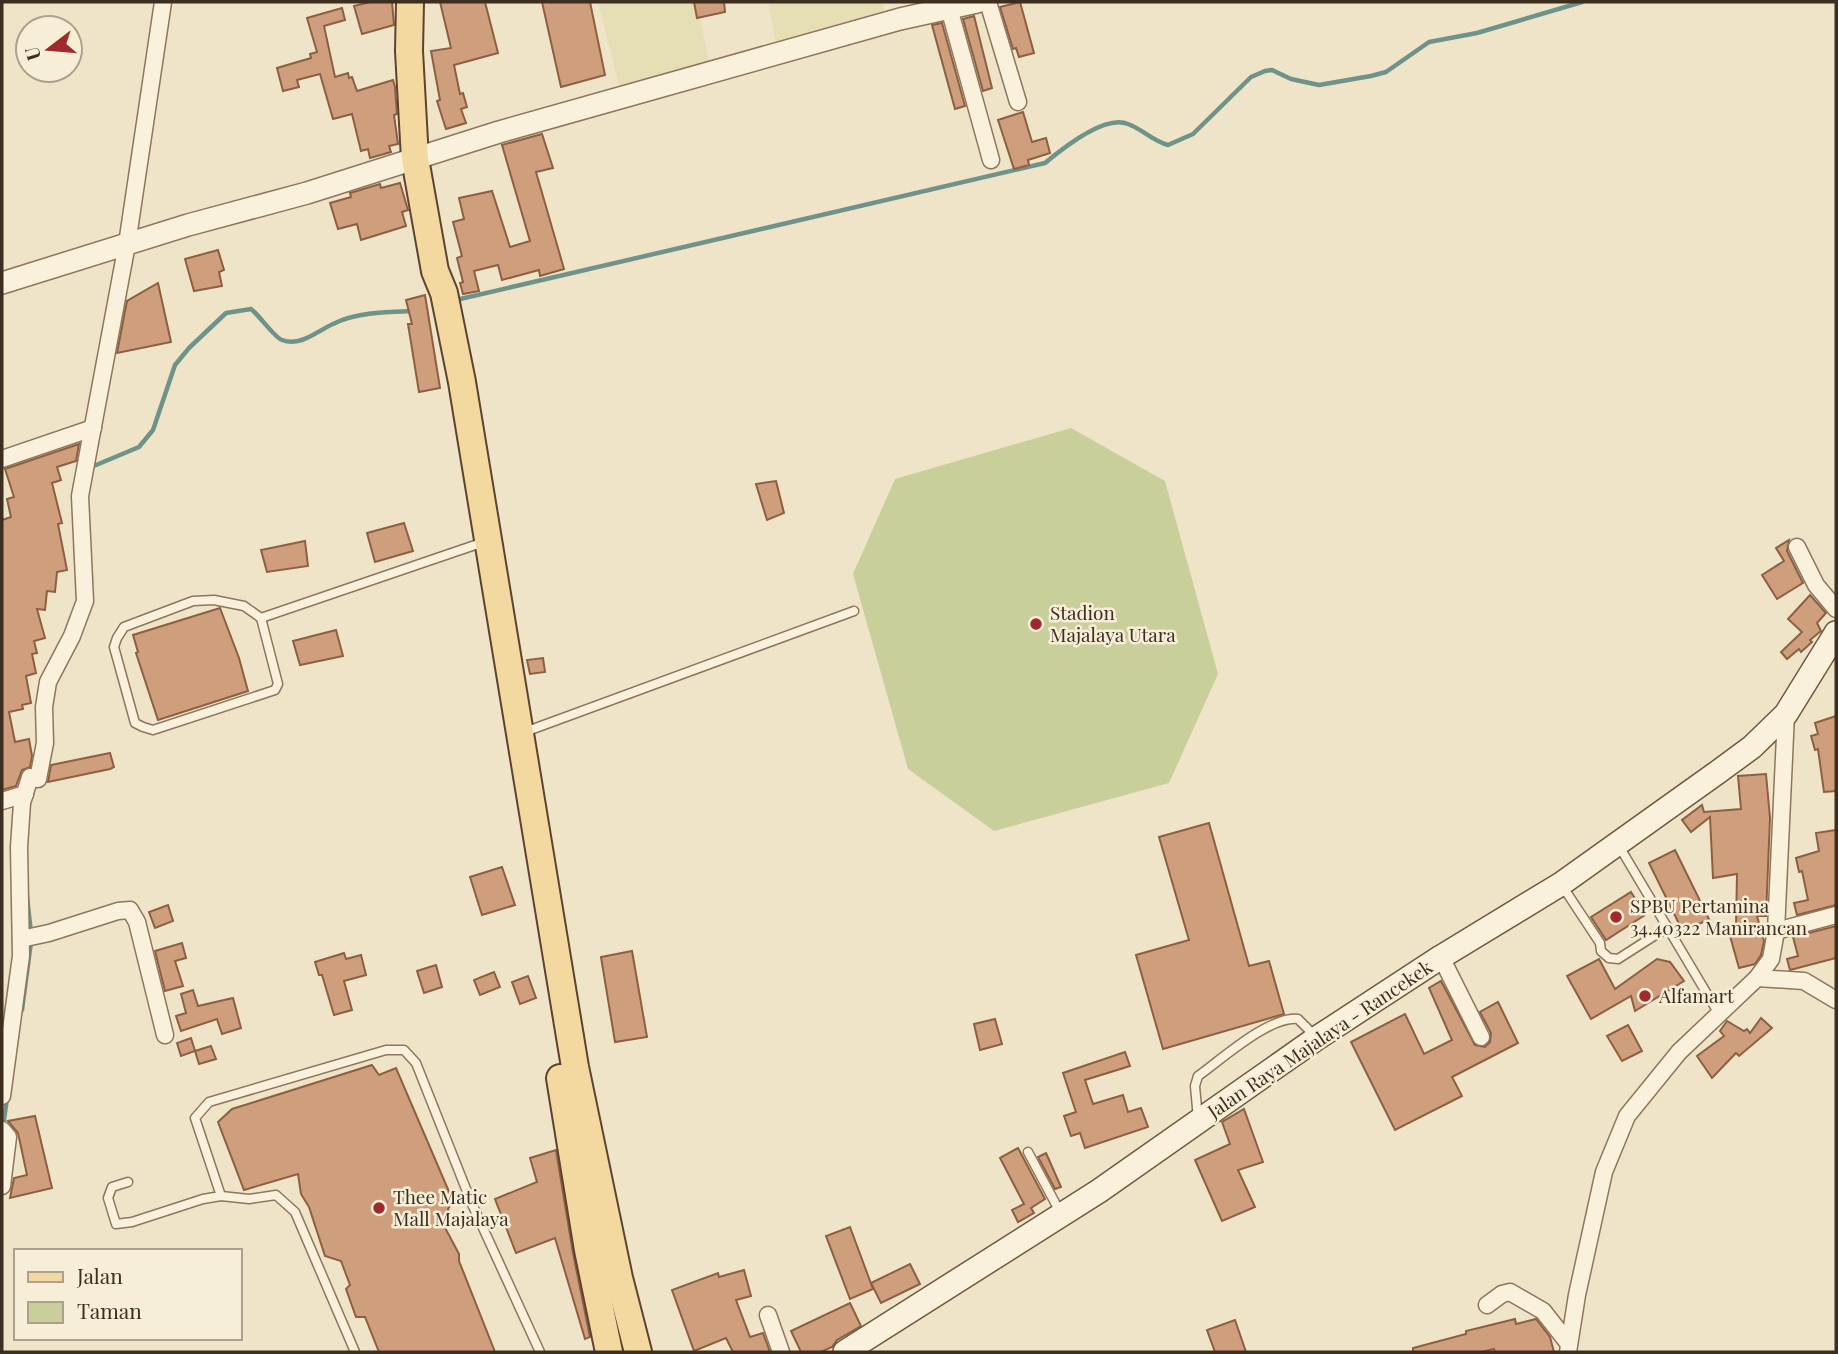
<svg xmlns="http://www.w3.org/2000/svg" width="1838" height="1354" viewBox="0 0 1838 1354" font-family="'Playfair Display',serif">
  <rect width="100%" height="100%" fill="#f0e4c8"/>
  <!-- farmland -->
  <g fill="#e6deb5">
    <path d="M598 2H697L709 63 620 88Z"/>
    <path d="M768 2H882L885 16 776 42Z"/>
  </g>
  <!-- green -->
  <path fill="#c9cf9b" d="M1071 428 1165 481 1218 674 1169 783 994 831 908 769 853 574 895 479Z"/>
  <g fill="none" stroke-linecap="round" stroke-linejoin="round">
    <!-- stream -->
    <g stroke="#6f938a" stroke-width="4.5">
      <path d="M456 300 1045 163C1063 148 1105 114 1128 124 1142 129 1153 141 1168 145L1193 134 1251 77 1265 71 1272 70 1291 79 1319 85 1371 76 1386 72 1429 42 1477 33 1582 2"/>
      <path d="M89 468 139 447 153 430 175 365 189 348 226 313 251 309C260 316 274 337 282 340 301 347 317 331 333 324 357 312 387 312 414 311"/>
      <path d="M27 897 31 933"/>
      <path d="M22 1010 31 942"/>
      <path d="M3 1127 7 1098"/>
    </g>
  </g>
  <!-- building -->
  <g fill="#cf9f7d" stroke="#8d5f41" stroke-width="2">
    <path d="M370 2H392L394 25 362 34 354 6Z"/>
    <path d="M440 2H485L498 53 454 65 460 94 463 93 467 107 461 109 466 123 446 129 437 101 440 100 431 51 451 48Z"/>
    <path d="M542 2H590L605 75 561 87Z"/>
    <path d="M694 2H724L725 12 697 18Z"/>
    <path d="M1020 2 1034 53 1019 57 1016 48 1013 49 1000 7Z"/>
    <path d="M342 8 345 20 324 26 335 77 348 73 349 78 352 77 357 91 393 80 395 87 397 114 394 115 398 144 389 146 391 152 370 158 368 149 361 151 352 114 333 119 320 74 297 80 299 87 283 91 277 68 311 58 310 54 317 52 307 18Z"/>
    <path d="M974 16 992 88 983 91 963 19Z"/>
    <path d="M942 23 965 106 955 109 932 25Z"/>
    <path d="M1023 112 1032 142 1046 138 1050 153 1028 160 1029 165 1014 169 998 120Z"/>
    <path d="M542 134 553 168 536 172 564 269 540 276 539 270 502 280 498 265 474 271 479 291 463 294 460 283 463 282 457 258 462 256 453 222 464 219 459 198 492 191 510 247 530 241 502 145Z"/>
    <path d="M400 183 408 210 402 212 406 226 361 240 357 224 338 229 330 203 351 197 350 193 380 184 381 188Z"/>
    <path d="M218 250 224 270 219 272 222 286 194 291 185 259Z"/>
    <path d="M158 283 171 342 117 353 127 301Z"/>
    <path d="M425 295 440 388 419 392 408 324H412L406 300Z"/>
    <path d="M79 444 76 461 57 467 61 480 52 483 62 523 58 524 67 570 57 572 55 592 47 591 45 610 37 609 45 638 34 641 37 653 32 654 36 673 26 676 31 703 22 705 23 709 9 712 15 742 29 739 32 756 30 767 22 770 16 786 2 790V520L11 517 7 499 14 497 5 469Z"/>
    <path d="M776 481 784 513 767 520 756 484Z"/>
    <path d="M404 523 413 551 375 562 367 533Z"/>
    <path d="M1789 540 1787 551 1803 583 1777 599 1762 575 1784 561 1776 548Z"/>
    <path d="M305 541 308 566 267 572 261 550Z"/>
    <path d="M1810 595 1826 613 1817 623 1821 631 1810 640 1812 642 1801 652 1799 649 1787 659 1781 652 1802 632 1788 619Z"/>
    <path d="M220 608 239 658 248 691 158 720 136 653 138 652 133 635Z"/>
    <path d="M336 630 343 656 300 665 293 641Z"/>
    <path d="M543 658 545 672 530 674 527 660Z"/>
    <path d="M1836 716V791L1824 792 1818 749 1815 750 1811 736 1818 734 1815 723Z"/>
    <path d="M110 753 114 767 110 769 48 782 51 765Z"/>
    <path d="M1766 774 1770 818 1766 916H1757L1764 941 1761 955 1755 964 1739 968 1728 929 1736 927 1737 874 1713 878 1710 817 1691 832 1682 820 1702 805 1704 812 1741 809 1738 776Z"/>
    <path d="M1209 823 1249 966 1269 961 1284 1014 1163 1049 1136 955 1189 940 1159 837Z"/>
    <path d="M1836 830V905L1797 915 1794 903 1808 900 1802 871 1799 872 1796 858 1819 851 1816 833Z"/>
    <path d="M1675 850 1709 919 1683 932 1649 863Z"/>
    <path d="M502 867 515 905 482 915 470 877Z"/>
    <path d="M1631 892 1645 915 1606 940 1591 917Z"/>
    <path d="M168 905 173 921 155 928 149 912Z"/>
    <path d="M1836 926V958L1790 970 1787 959 1798 956 1793 937Z"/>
    <path d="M182 943 186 958 175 961 183 986 165 991 155 951Z"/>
    <path d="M632 951 647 1037 615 1042 601 957Z"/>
    <path d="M344 953 346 959 361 955 366 975 344 981 352 1010 334 1015 322 975H319L315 962Z"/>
    <path d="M1599 959 1615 989 1657 959 1670 962 1684 981 1635 1011 1631 996 1591 1019 1567 976Z"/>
    <path d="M436 965 442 987 424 993 417 971Z"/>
    <path d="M494 972 500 987 480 995 474 980Z"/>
    <path d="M528 976 536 998 520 1004 512 982Z"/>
    <path d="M1441 981 1475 1045 1485 1047 1490 1042 1491 1033 1480 1012 1498 1002 1518 1043 1452 1077 1462 1096 1395 1130 1351 1042 1405 1014 1424 1054 1452 1040 1429 988Z"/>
    <path d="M193 990 198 1006 233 998 241 1028 222 1034 217 1019 181 1031 176 1016 186 1013 181 994Z"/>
    <path d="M1761 1018 1772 1028 1739 1056 1736 1053 1712 1078 1697 1056 1724 1036 1720 1031 1727 1021 1744 1031 1747 1029 1750 1033Z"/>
    <path d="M995 1019 1002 1044 980 1050 974 1024Z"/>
    <path d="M1628 1025 1642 1051 1622 1061 1607 1036Z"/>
    <path d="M191 1038 195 1051 181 1056 177 1043Z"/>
    <path d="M211 1046 216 1059 199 1064 195 1051Z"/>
    <path d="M1125 1052 1130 1066 1085 1080 1093 1104 1123 1095 1128 1112 1141 1108 1148 1127 1085 1148 1080 1133 1071 1136 1064 1116 1076 1112 1063 1073Z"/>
    <path d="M372 1065 379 1075 396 1068 453 1201 448 1209 450 1215 442 1222 459 1254V1261L495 1352H379L365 1317H356L346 1289 350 1285 341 1261 325 1256 309 1207 301 1194 298 1174 244 1190 218 1122 232 1109Z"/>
    <path d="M1244 1109 1263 1162 1238 1170 1255 1207 1222 1221 1195 1160 1230 1144 1222 1122Z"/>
    <path d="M35 1116 52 1188 10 1198 14 1178 27 1175 18 1133 8 1121Z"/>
    <path d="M1018 1148 1045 1199 1031 1208 1034 1213 1018 1222 1012 1210 1024 1204 1000 1158Z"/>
    <path d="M556 1150 573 1253 590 1337 585 1339 555 1238 516 1253 495 1199 537 1182 530 1158Z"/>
    <path d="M1046 1153 1061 1187 1055 1189 1038 1157Z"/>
    <path d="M850 1227 873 1289 850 1299 826 1236Z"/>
    <path d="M910 1264 920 1284 881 1303 871 1283Z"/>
    <path d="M744 1270 751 1296 736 1300 750 1337 763 1333 770 1352H733L726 1338 694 1351 672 1290 718 1273 719 1277Z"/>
    <path d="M850 1303 861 1326 837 1340 832 1347 821 1352H801L791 1331Z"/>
    <path d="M1515 1319 1516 1324 1536 1319 1550 1337 1554 1352H1495L1494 1349 1481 1352H1413V1348L1466 1334V1331Z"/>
    <path d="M1235 1320 1246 1352H1215L1207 1330Z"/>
  </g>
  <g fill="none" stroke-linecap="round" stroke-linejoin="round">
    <!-- service casing -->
    <g stroke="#8d765c" stroke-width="11">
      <g id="service">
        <path d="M214 600 244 606 261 618 278 684 275 690 153 730 143 727 135 723 114 647 117 638 124 627 193 601Z"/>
        <path d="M261 618 484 542"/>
        <path d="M522 733 854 611"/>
        <path d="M1619 846 1719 1014"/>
        <path d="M1563 887 1600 943 1601 951 1609 958 1618 959 1668 927"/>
        <path d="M1198 1119 1195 1086 1198 1076C1222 1059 1269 1016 1298 1019L1316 1037"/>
        <path d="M1028 1152 1060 1212"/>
        <path d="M128 1182 112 1187 108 1198 116 1224 132 1222 203 1199 221 1196 249 1199 276 1195 295 1212 355 1352"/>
        <path d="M221 1196 195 1118 209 1102 386 1050H404L416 1063 472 1204 540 1352"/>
      </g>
    </g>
    <!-- minor casing -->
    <g stroke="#8d765c" stroke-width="19">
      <g id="minor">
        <path d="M988 2 1018 102"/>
        <path d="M949 8 991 160"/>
        <path d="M2 459 93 428"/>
        <path d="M1797 547 1816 585 1836 609"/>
        <path d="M2 801 25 794"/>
        <path d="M1776 931 1836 915"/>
        <path d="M21 939 49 933 118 911 130 910 137 922 165 1035"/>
        <path d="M1441 957 1481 1037"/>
        <path d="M1757 978 1804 981 1836 1000"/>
        <path d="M2 1096 21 956 19 847 22 803 30 777 38 779 45 743 44 707 48 682 72 636 85 601 80 496 127 244 163 2"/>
        <path d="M2 1130 8 1137 2 1186"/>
        <path d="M1487 1305 1502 1294 1510 1292 1543 1311 1569 1344"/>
        <path d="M768 1315 781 1352"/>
        <path d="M1568 1352 1577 1295 1604 1172 1627 1116 1679 1052 1757 978 1771 959 1776 931 1786 714"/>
      </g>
    </g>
    <!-- tertiary casing -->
    <g stroke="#8d765c" stroke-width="24">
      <path id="tertiary" d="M2 283 188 225 307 193 499 132 900 19 977 2"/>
    </g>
    <!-- secondary casing -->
    <g stroke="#6f573f" stroke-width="26">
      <path id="secondary" d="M845 1352 1099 1191 1317 1038 1441 957 1561 884 1718 772 1752 747 1786 714 1836 633"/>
    </g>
    <!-- primary casing -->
    <g stroke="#5b4430" stroke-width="30">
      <g id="primary">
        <path d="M410 2 409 51 415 159 435 271 444 293 462 382 575 1067 619 1278 638 1352"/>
        <path d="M560 1078 588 1250 609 1352"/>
      </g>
    </g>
    <!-- service -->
    <use href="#service" stroke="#faf1dc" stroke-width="8"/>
    <!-- minor -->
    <use href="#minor" stroke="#faf1dc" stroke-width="16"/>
    <!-- tertiary -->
    <use href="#tertiary" stroke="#faf1dc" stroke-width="21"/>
    <!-- secondary -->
    <use href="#secondary" stroke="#faf1dc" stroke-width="23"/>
    <!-- primary -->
    <use href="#primary" stroke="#f3d9a0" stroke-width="26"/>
  </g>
  <!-- markers -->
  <g fill="#9e2a2b" stroke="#f7eed8" stroke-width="2.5">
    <circle cx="1036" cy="624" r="7"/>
    <circle cx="1616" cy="917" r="7"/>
    <circle cx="1645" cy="996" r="7"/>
    <circle cx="379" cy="1208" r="7"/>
  </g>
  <g text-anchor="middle" stroke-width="5" stroke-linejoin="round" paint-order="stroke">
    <!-- poi labels -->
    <g font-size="19" fill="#3d2e20" stroke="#f7eed8" text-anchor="start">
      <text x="1050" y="620">Stadion<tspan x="1050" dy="22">Majalaya Utara</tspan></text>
      <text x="1630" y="913">SPBU Pertamina<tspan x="1630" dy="22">34.40322 Manirancan</tspan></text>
      <text x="1659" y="1003">Alfamart</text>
      <text x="393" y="1204">Thee Matic<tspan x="393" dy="22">Mall Majalaya</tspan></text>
    </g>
    <!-- street labels -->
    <g font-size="19" fill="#3d2e20" stroke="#f7eed8">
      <text transform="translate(1320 1039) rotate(-34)" y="7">Jalan Raya Majalaya - Rancekek</text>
    </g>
  </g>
  <!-- border -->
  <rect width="1838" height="1354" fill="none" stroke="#3d2e20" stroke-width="7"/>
  <!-- legend -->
  <rect x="14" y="1249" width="228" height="91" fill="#f7eed8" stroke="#ada18e" stroke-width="2"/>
  <rect x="28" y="1272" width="35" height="10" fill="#f3d9a0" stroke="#ada18e" stroke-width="2"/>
  <text x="77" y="1284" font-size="21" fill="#3d2e20">Jalan</text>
  <rect x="28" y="1302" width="35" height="21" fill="#c9cf9b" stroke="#ada18e" stroke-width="2"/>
  <text x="77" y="1319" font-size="21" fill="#3d2e20">Taman</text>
  <!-- north arrow -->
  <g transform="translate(49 49) rotate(254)"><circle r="33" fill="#f7eed8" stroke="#ada18e" stroke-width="2"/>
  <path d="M0-5L12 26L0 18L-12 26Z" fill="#9e2a2b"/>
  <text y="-10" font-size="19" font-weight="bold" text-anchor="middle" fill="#3d2e20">U</text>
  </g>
</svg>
